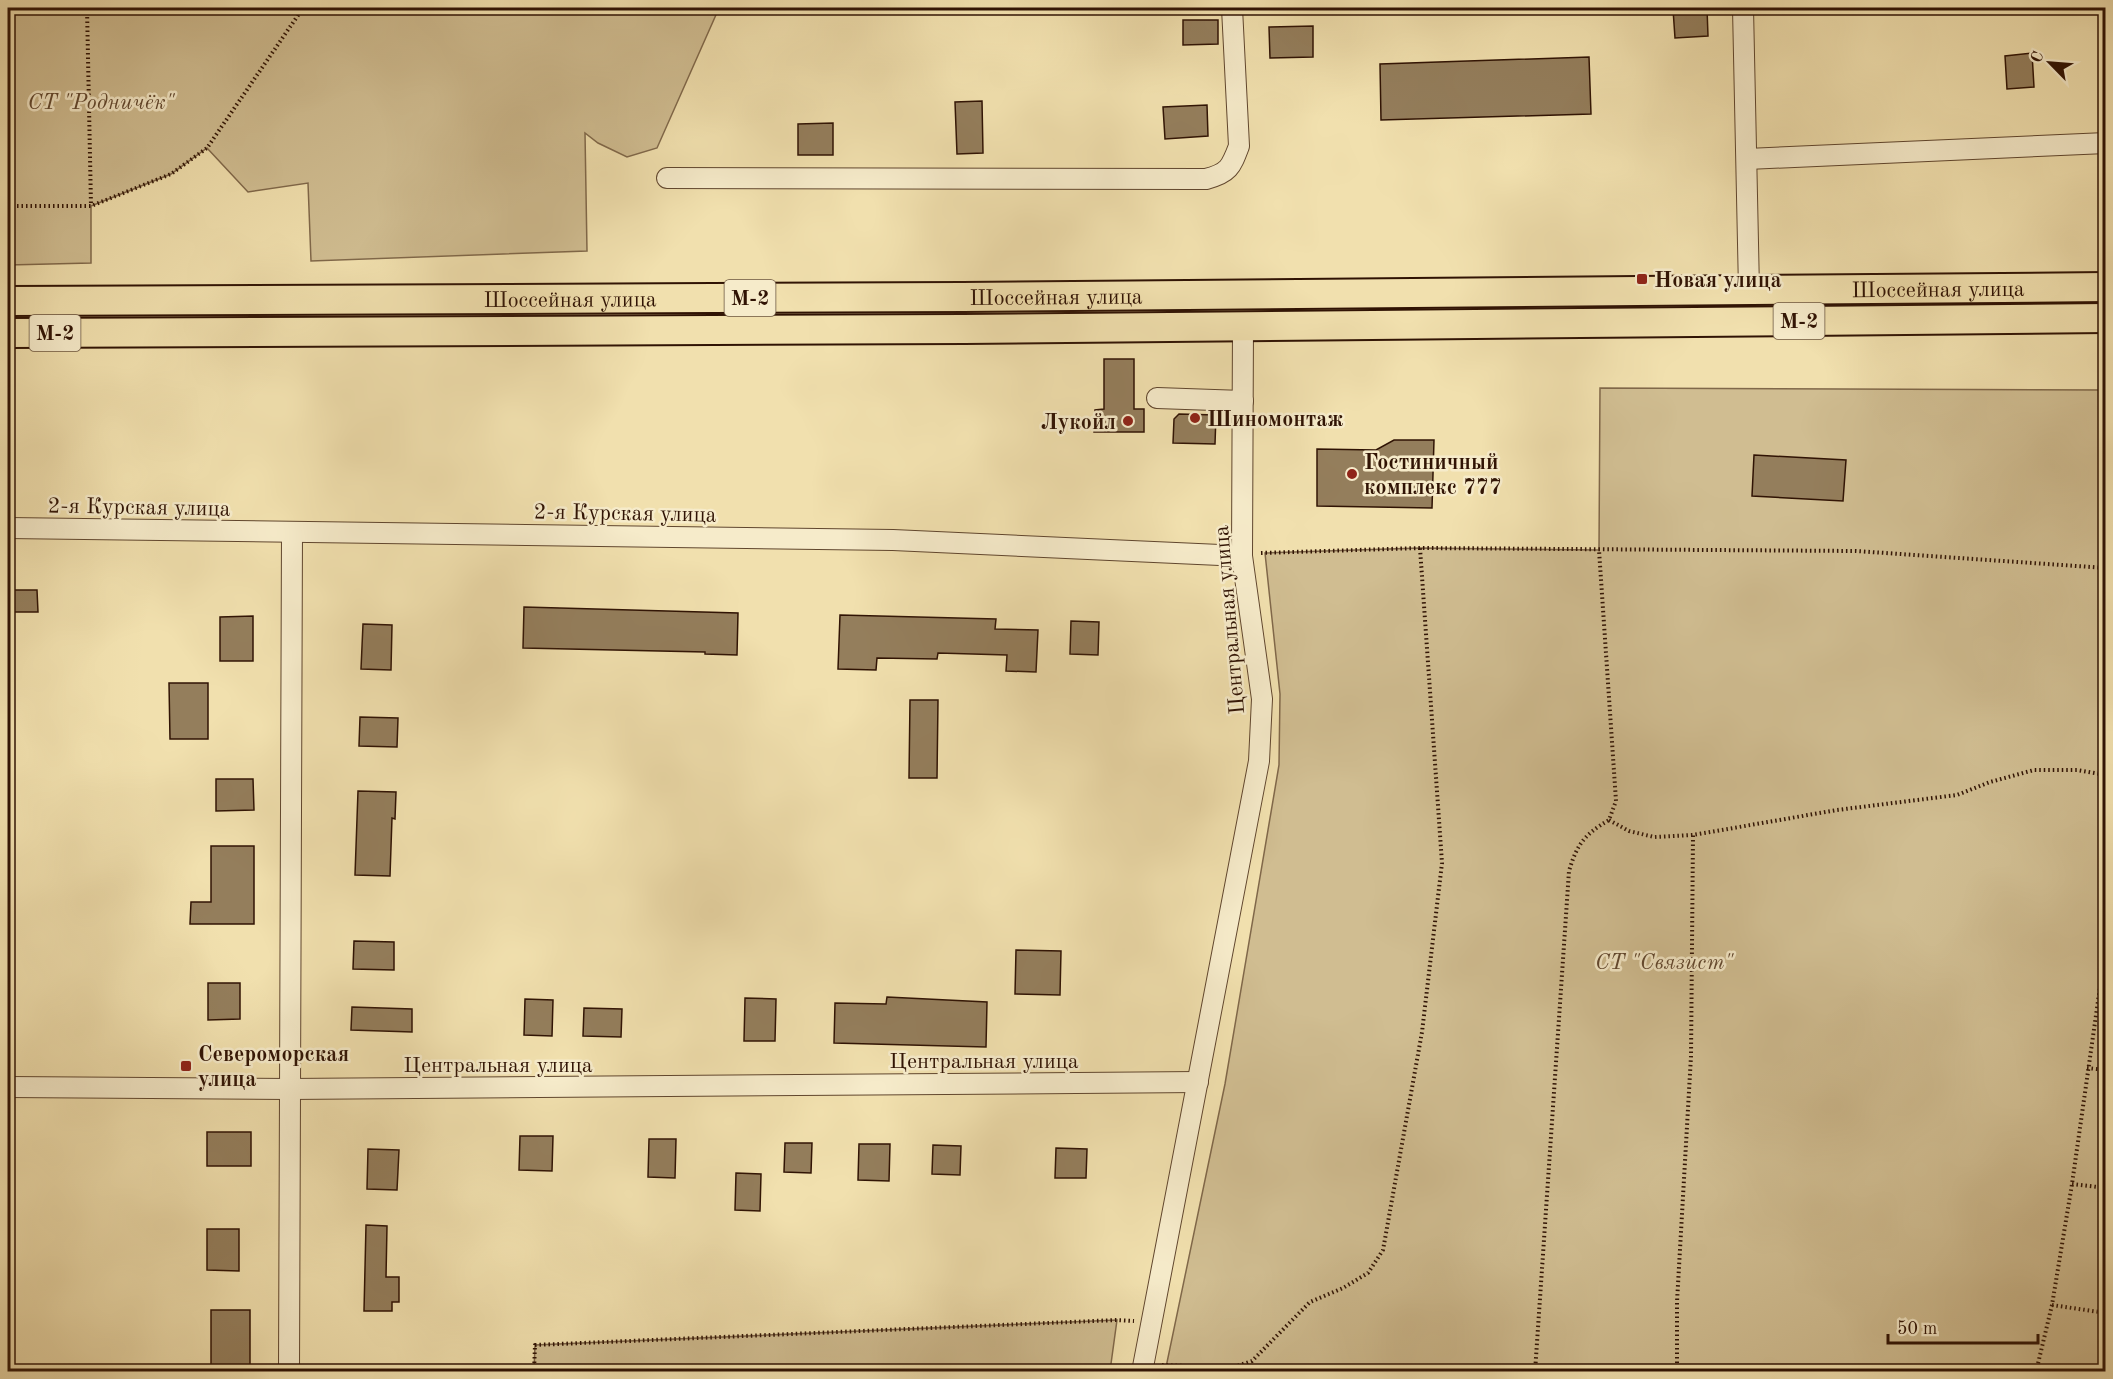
<svg xmlns="http://www.w3.org/2000/svg" width="2113" height="1379" viewBox="0 0 2113 1379" font-family="'Old Standard TT',serif">
  <rect width="100%" height="100%" fill="#f1e0ae"/>
  <filter id="stains"><feTurbulence type="fractalNoise" baseFrequency=".00333" numOctaves="4"/><feColorMatrix values="0 0 0 0 .2 0 0 0 0 .09 0 0 0 0 .02 0 0 0 .5 -.17"/></filter>
  <radialGradient id="worn" r=".72"><stop offset=".6" stop-color="#630" stop-opacity="0"/><stop offset="1" stop-color="#630" stop-opacity=".3"/></radialGradient>
  <!-- green -->
  <g fill="#d0bd91" stroke="#80684a" stroke-width="1.5">
    <path d="M8 8H719L657 148 627 157 598 143 585 133 587 251 311 261 308 183 248 192 207 148 171 174 91 206V263L8 265Z"/>
    <path d="M1600 388 2105 390V1371L1165 1372 1225 1084 1279 765 1280 694 1265 553 1420 548 1599 550Z"/>
    <path d="M1117 1320 1110 1371H534L535 1345Z"/>
  </g>
  <!-- building -->
  <g fill="#947e5c" stroke="#301304" stroke-width="1.5">
    <path d="M1707 8 1708 36 1675 38 1673 9Z"/>
    <path d="M1183 20H1218V44L1183 45Z"/>
    <path d="M1313 26V57L1270 58 1269 27Z"/>
    <path d="M2032 53 2034 87 2007 89 2005 56Z"/>
    <path d="M1589 57 1591 114 1381 120 1380 64Z"/>
    <path d="M982 101 983 153 957 154 955 102Z"/>
    <path d="M1207 105 1208 136 1165 139 1163 107Z"/>
    <path d="M833 123V155H798V124Z"/>
    <path d="M1104 359H1134V409H1144V432H1094L1095 410 1104 409Z"/>
    <path d="M1179 414 1216 415 1215 444 1173 443 1174 419Z"/>
    <path d="M1394 440H1434L1432 508 1317 506V449L1376 450Z"/>
    <path d="M1754 455 1846 460 1843 501 1752 496Z"/>
    <path d="M8 590H37L38 612H8Z"/>
    <path d="M524 607 738 613 737 655 705 654V652L523 648Z"/>
    <path d="M840 615 996 619 995 629 1038 630 1036 672 1006 671 1007 655 938 653 937 659 877 658 876 670 838 669Z"/>
    <path d="M253 616V661H220V617Z"/>
    <path d="M1071 621 1099 622 1098 655 1070 654Z"/>
    <path d="M363 624 392 625 391 670 361 669Z"/>
    <path d="M169 683H208V739H170Z"/>
    <path d="M910 700H938L937 778H909Z"/>
    <path d="M360 717 398 718 397 747 359 746Z"/>
    <path d="M216 779H253L254 810 216 811Z"/>
    <path d="M358 791 396 792 395 819 392 818 390 876 355 875Z"/>
    <path d="M211 846H254V924H190L191 902H211Z"/>
    <path d="M354 941 394 942V970L353 969Z"/>
    <path d="M1016 950 1061 951 1060 995 1015 994Z"/>
    <path d="M208 983H240V1019L208 1020Z"/>
    <path d="M887 997 987 1002 986 1047 834 1043 835 1003 886 1004Z"/>
    <path d="M745 998 776 999 775 1041H744Z"/>
    <path d="M525 999 553 1000 552 1036 524 1035Z"/>
    <path d="M352 1007 412 1009V1032L351 1030Z"/>
    <path d="M584 1008 622 1009 621 1037 583 1036Z"/>
    <rect x="207" y="1132" width="44" height="34"/>
    <path d="M520 1136H553L552 1171 519 1170Z"/>
    <path d="M649 1139H676L675 1178 648 1177Z"/>
    <path d="M785 1143H812L811 1173 784 1172Z"/>
    <path d="M859 1144H890L889 1181 858 1180Z"/>
    <path d="M933 1145 961 1146 960 1175 932 1174Z"/>
    <path d="M1056 1148 1087 1149 1086 1178H1055Z"/>
    <path d="M368 1149 399 1150 397 1190 367 1189Z"/>
    <path d="M736 1173 761 1174 760 1211 735 1210Z"/>
    <path d="M366 1225 387 1226 386 1277H399V1302H392V1311H364Z"/>
    <path d="M207 1229H239V1271L207 1270Z"/>
    <rect x="211" y="1310" width="39" height="61"/>
  </g>
  <g fill="none" stroke-linecap="round" stroke-linejoin="round">
    <!-- minor casing -->
    <g stroke="#60462e" stroke-width="22">
      <g id="minor">
        <path d="M1743 8 1749 290"/>
        <path d="M1747 159 2106 143"/>
        <path d="M667 178 1206 179C1229 173 1231 167 1239 146L1232 8"/>
        <path d="M1157 398 1243 401"/>
        <path d="M8 528 893 540 1242 556"/>
        <path d="M8 1087 289 1089 1198 1082"/>
        <path d="M289 1372 292 532"/>
        <path d="M1142 1372 1259 761 1262 699 1242 556 1243 326"/>
      </g>
    </g>
    <!-- highway casing -->
    <g stroke="#301304" stroke-width="32">
      <g id="highway">
        <path id="s1" d="M8 301 963 297 2106 287"/>
        <path d="M8 333 964 329 2106 318"/>
      </g>
    </g>
    <!-- path -->
    <g stroke="#301304" stroke-width="4" stroke-dasharray="1.5 3" stroke-linecap="butt">
      <path d="M87 8 91 206"/>
      <path d="M8 206H91L171 174 207 148 303 8"/>
      <path d="M1261 553 1420 548 1856 551 2106 568"/>
      <path d="M1609 820 1629 831 1654 837 1693 835 1837 810 1957 795 1990 782 2034 770H2077L2106 775"/>
      <path d="M2087 1068 2106 1070"/>
      <path d="M2072 1184 2106 1188"/>
      <path d="M2052 1305 2106 1313"/>
      <path d="M1162 1365 1231 1368 1252 1361 1310 1302 1343 1288 1368 1273 1383 1250 1422 1032 1442 863 1420 548"/>
      <path d="M534 1372 535 1345 1117 1320 1134 1321"/>
      <path d="M1535 1372 1569 871C1577 844 1585 834 1609 820L1616 801 1599 550"/>
      <path d="M1677 1372V1302L1691 1056 1693 835"/>
      <path d="M2036 1372 2052 1305 2072 1184 2106 945"/>
    </g>
    <!-- minor -->
    <use href="#minor" stroke="#f6ebca" stroke-width="20"/>
    <!-- highway -->
    <use href="#highway" stroke="#f1e0ae" stroke-width="28"/>
  </g>
  <!-- markers -->
  <g fill="#8f2418" stroke="#f6ebca" stroke-width="2">
    <rect x="1636" y="273" width="12" height="12" rx="3"/>
    <circle cx="1195" cy="418" r="6"/>
    <circle cx="1128" cy="421" r="6"/>
    <circle cx="1352" cy="474" r="6"/>
    <rect x="180" y="1060" width="12" height="12" rx="3"/>
  </g>
  <g text-anchor="middle" stroke-width="5" stroke-linejoin="round" paint-order="stroke">
    <!-- shield labels -->
    <g fill="#f6ebca" stroke="#6b543f" stroke-width="1.5">
      <rect x="724.5" y="280" width="51" height="36" rx="4.5"/>
      <rect x="1773.5" y="303" width="51" height="36" rx="4.5"/>
      <rect x="29.5" y="315" width="51" height="36" rx="4.5"/>
    </g>
    <g font-size="21" font-weight="bold" fill="#301304">
      <text x="750" y="305">М-2</text>
      <text x="1799" y="328">М-2</text>
      <text x="55" y="340">М-2</text>
    </g>
    <!-- park labels -->
    <g font-size="22" font-style="italic" fill="#60462e" stroke="#f6ebca">
      <text x="101" y="109">СТ "Родничёк"</text>
      <text x="1664" y="969">СТ "Связист"</text>
    </g>
    <!-- poi labels -->
    <g font-size="22" font-weight="bold" fill="#301304" stroke="#f6ebca" text-anchor="start">
      <text x="1654" y="287">Новая улица</text>
      <text x="1207" y="426">Шиномонтаж</text>
      <text x="1116" y="429" text-anchor="end">Лукойл</text>
      <text x="1364" y="469">Гостиничный<tspan x="1364" dy="25">комплекс 777</tspan></text>
      <text x="198" y="1061">Североморская<tspan x="198" dy="25">улица</tspan></text>
    </g>
    <!-- street labels -->
    <g font-size="22" fill="#301304" stroke="#f6ebca">
      <text dy="8" stroke="none"><textPath href="#s1" startOffset="1930">Шоссейная улица</textPath></text>
      <text dy="8" stroke="none"><textPath href="#s1" startOffset="1048">Шоссейная улица</textPath></text>
      <text dy="8" stroke="none"><textPath href="#s1" startOffset="562">Шоссейная улица</textPath></text>
      <text transform="translate(139 506) rotate(1)" y="8">2-я Курская улица</text>
      <text transform="translate(625 512) rotate(1)" y="8">2-я Курская улица</text>
      <text transform="translate(1228 620) rotate(-95)" y="8">Центральная улица</text>
      <text x="984" y="1068">Центральная улица</text>
      <text x="498" y="1072">Центральная улица</text>
    </g>
  </g>
  <!-- margin -->
  <rect width="2113" height="1379" fill="none" stroke="#f1e0ae" stroke-width="30"/>
  <rect x="9" y="9" width="2095" height="1361" fill="none" stroke="#301304" stroke-width="3"/>
  <rect x="15" y="15" width="2083" height="1349" fill="none" stroke="#301304" stroke-width="1.5"/>
  <!-- north arrow -->
  <g transform="translate(2050 63) rotate(295)" stroke="#f6ebca" stroke-width="4.5" paint-order="stroke">
  <path d="M0-4.5L10 22L0 15L-10 22Z" fill="#301304"/>
  <text y="-9" font-size="16" font-weight="bold" text-anchor="middle" fill="#301304">С</text>
  </g>
  <!-- scale -->
  <path d="M1888 1334v9h150v-9" fill="none" stroke="#301304" stroke-width="3"/>
  <text x="1897" y="1334" font-size="18" fill="#301304" stroke="#f6ebca" stroke-width="4.5" paint-order="stroke">50 m</text>
  <rect width="100%" height="100%" filter="url(#stains)"/>
  <rect width="100%" height="100%" fill="url(#worn)"/>
</svg>
